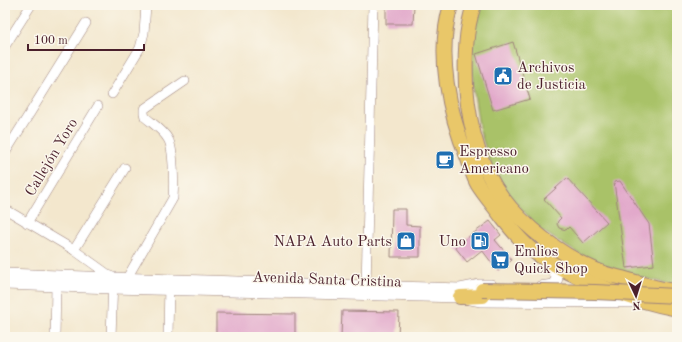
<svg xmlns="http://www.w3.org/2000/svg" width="682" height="342" viewBox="0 0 682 342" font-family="'Old Standard TT',serif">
  <rect width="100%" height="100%" fill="#fbf7ec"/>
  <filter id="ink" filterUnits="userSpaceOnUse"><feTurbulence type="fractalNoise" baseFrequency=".025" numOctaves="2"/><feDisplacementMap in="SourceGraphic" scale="8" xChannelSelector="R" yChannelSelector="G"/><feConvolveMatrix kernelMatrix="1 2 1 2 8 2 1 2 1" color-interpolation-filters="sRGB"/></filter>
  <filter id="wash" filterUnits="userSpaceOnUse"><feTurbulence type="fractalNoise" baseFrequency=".012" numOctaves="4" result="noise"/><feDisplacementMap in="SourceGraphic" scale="16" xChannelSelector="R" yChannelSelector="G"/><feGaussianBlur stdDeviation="0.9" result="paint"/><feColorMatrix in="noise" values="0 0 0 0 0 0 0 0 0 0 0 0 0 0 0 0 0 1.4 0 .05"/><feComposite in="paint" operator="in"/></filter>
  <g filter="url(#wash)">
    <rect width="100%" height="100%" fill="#f3e7cd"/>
    <!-- green -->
    <path fill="#a9c268" stroke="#7a704a" d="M481 5H677V286L601 268 539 229 515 202 500 182 490 163 479 128 473 86 472 55 474 25Z"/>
    <g id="blocks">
      <!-- building -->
      <g fill="#e2a9cb">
        <path d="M386 5H414L413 24H386Z"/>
        <path d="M513 42 530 99 493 110 476 54Z"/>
        <path d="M567 178 607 222 583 243 569 227 566 230 559 228 557 224 558 221 561 218 544 199Z"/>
        <path d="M620 181 649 224 654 265 626 268 614 182Z"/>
        <path d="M392 209H406V225L420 226V257H391Z"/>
        <path d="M490 221 501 235 495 240 512 260 498 271 482 250 467 262 455 247Z"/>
        <path d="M342 311 399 312 398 337H341Z"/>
        <path d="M216 313 295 314V337H216Z"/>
      </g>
    </g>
  </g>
  <g filter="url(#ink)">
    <use href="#blocks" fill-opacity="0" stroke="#9e837c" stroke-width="1"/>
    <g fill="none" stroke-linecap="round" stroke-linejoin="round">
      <!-- minor casing -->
      <g stroke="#9e837c" stroke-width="10">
        <g id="minor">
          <path d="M5 46 31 5"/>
          <path d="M112 94 140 48 144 33 146 5"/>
          <path d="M5 153 86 23"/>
          <path d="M5 209 74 250 113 278 111 337"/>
          <path d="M27 223 98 106"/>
          <path d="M74 250 125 168"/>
          <path d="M127 283V278L173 198C174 186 174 148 168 139 163 130 153 124 145 117L144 113V109L185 81"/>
          <path d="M366 286 373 5"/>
          <path d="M55 337 56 286"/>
          <path d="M168 337 169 282"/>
        </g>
      </g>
      <!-- tertiary casing -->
      <g stroke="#9e837c" stroke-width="12">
        <g id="tertiary">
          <path d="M5 274 113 278 460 289 480 285H491"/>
          <path d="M5 284 112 288 460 297 481 301 638 302"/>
          <path d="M540 287 553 285 557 279 556 274 545 262"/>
        </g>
      </g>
      <!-- primary casing -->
      <g stroke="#9e837c" stroke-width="16">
        <g id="primary">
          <path d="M451 5C436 53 449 114 468 159 471 167 473 177 478 185 485 196 494 206 501 216 511 229 523 244 537 254 576 280 631 300 677 309"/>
          <path d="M474 5C465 31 465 58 466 86 469 123 479 166 502 197 523 226 562 256 596 270 604 274 613 276 622 278 639 283 657 289 675 291"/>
          <path d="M460 297 483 296"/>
        </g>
      </g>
      <!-- minor -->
      <use href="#minor" stroke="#fff" stroke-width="9"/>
      <!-- tertiary -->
      <use href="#tertiary" stroke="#fff" stroke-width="11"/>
      <!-- primary -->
      <use href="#primary" stroke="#e9c769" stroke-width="14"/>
      <!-- primary-bridge casing -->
      <g stroke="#9e837c" stroke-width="16" stroke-linecap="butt">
        <path id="primary-bridge" d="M482 290 595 292 677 296"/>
      </g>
      <!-- primary-bridge -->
      <use href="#primary-bridge" stroke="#e9c769" stroke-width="14"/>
    </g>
  </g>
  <!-- icons -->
  <defs>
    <g id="civic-square" transform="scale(1)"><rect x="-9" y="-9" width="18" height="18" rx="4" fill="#1f6fb2" stroke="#fbf7ec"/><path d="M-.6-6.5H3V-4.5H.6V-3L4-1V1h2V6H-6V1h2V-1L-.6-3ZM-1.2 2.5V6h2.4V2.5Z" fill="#fff"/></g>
    <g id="cafe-square" transform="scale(1)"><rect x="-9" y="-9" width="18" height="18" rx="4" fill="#1f6fb2" stroke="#fbf7ec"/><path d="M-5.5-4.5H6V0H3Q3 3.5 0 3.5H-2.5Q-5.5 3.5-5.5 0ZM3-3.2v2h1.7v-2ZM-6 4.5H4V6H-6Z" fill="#fff"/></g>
    <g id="shop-square" transform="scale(1)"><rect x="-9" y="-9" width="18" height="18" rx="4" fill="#1f6fb2" stroke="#fbf7ec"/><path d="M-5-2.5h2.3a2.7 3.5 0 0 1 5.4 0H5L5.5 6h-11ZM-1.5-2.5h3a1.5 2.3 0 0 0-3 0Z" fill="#fff"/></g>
    <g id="fuel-square" transform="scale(1)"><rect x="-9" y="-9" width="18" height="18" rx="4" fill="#1f6fb2" stroke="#fbf7ec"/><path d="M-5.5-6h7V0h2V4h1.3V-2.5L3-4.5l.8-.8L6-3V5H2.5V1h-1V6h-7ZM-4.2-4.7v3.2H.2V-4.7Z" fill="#fff"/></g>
    <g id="supermarket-square" transform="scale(1)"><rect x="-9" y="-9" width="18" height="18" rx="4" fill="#1f6fb2" stroke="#fbf7ec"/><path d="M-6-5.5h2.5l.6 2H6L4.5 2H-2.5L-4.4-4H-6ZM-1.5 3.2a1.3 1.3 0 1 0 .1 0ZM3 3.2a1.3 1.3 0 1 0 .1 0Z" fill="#fff"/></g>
  </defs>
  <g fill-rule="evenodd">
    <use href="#civic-square" x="503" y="76"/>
    <use href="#cafe-square" x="445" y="160"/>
    <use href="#shop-square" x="406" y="241"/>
    <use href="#fuel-square" x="480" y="241"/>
    <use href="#supermarket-square" x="500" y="260"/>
  </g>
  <g text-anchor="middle" stroke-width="3" stroke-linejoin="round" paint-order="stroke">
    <!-- poi labels -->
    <g font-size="15" fill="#4a1f2b" stroke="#fbf7ec" text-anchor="start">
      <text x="517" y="72">Archivos<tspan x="517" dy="17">de Justicia</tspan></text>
      <text x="459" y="156">Espresso<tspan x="459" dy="17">Americano</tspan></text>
      <text x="392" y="246" text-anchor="end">NAPA Auto Parts</text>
      <text x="466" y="246" text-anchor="end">Uno</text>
      <text x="514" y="256">Emlios<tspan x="514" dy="17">Quick Shop</tspan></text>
    </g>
    <!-- street labels -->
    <g font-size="15" fill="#4a1f2b" stroke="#fbf7ec">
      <text transform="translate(51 157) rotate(-59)" y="5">Callejón Yoro</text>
      <text transform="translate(327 279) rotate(2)" y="5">Avenida Santa Cristina</text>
    </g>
  </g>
  <!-- margin -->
  <rect width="682" height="342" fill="none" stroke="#fbf7ec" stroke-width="20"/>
  <!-- north arrow -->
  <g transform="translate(636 296) rotate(176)" stroke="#fbf7ec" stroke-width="3" paint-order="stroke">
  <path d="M0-3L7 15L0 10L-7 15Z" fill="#4a1f2b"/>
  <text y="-6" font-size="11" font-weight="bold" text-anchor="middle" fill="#4a1f2b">N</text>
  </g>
  <!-- scale -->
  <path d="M28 44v6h116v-6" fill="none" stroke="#4a1f2b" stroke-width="2"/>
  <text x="34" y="44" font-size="12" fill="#4a1f2b" stroke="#fbf7ec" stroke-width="3" paint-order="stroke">100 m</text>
</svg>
